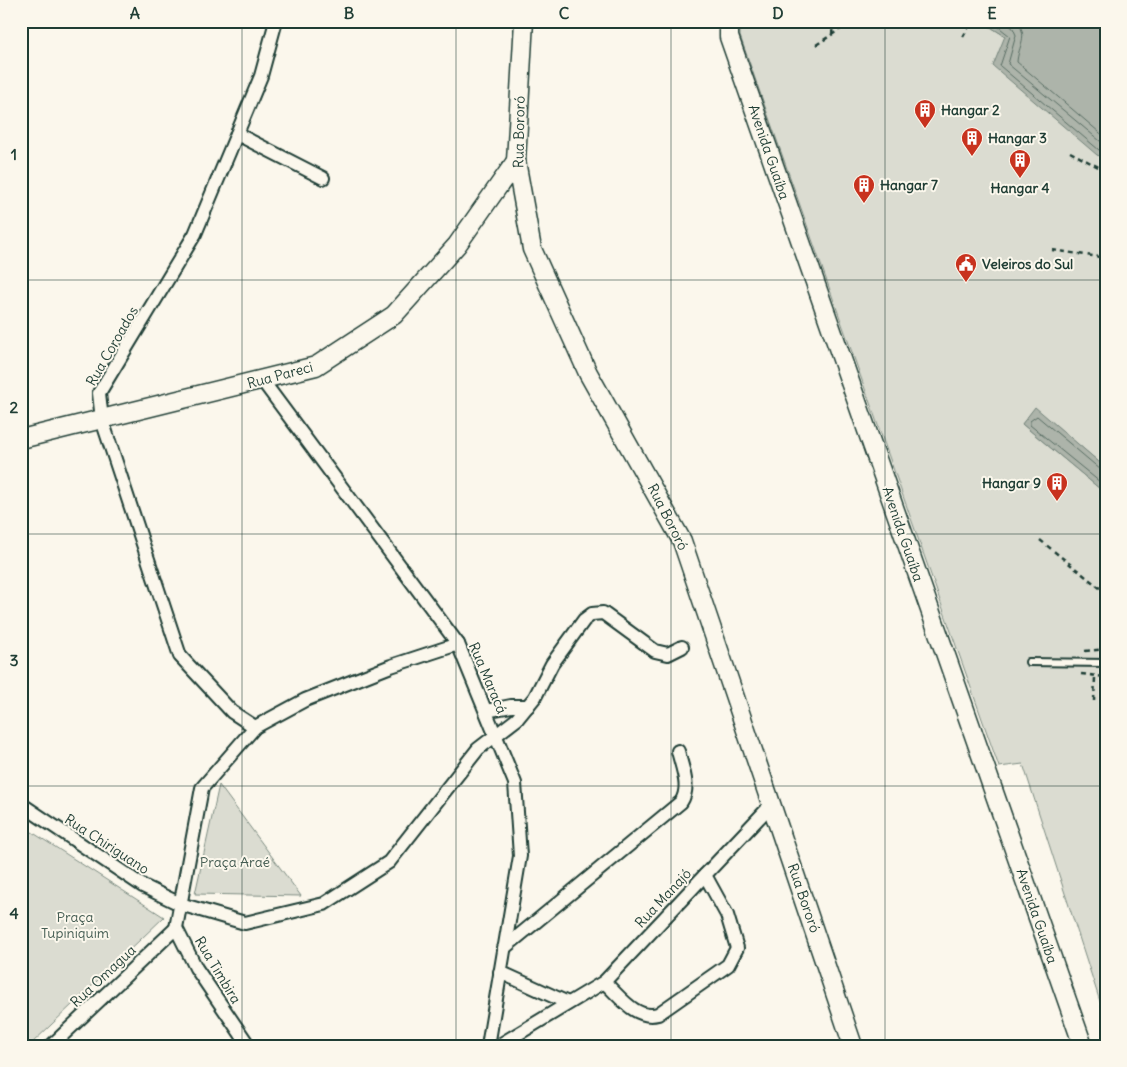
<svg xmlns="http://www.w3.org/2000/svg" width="1127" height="1067" viewBox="0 0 1127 1067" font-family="Delius,sans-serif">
  <rect width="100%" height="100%" fill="#fbf7ec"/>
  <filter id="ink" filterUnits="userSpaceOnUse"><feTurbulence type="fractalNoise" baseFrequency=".02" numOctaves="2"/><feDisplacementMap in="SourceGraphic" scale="10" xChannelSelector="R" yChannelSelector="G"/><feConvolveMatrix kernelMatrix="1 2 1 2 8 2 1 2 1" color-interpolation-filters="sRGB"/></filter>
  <g filter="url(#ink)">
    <!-- green -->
    <g fill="#dbdcd1" stroke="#7d8c82">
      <path d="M740 21H981L1005 36 1097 155 1106 158V468L1035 408 1022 424 1106 494V1020L1023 764 999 767 740 36Z"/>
      <path d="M219 785 301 896 195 894Z"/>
      <path d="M21 825 164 917 29 1046H21Z"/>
    </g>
    <!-- water -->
    <g fill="#adb4aa" stroke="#74847b">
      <path d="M981 21H1106V158L1097 155 993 66 1005 36Z"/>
      <path d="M1035 407 1106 468V494L1022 424Z"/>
    </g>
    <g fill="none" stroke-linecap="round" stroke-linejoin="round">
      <!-- shore -->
      <g stroke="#586d63" stroke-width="1">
        <path d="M991 21 1010 36 1000 66 1099 150 1106 153"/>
        <path d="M1003 21 1013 28 1016 35 1008 64 1106 146"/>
        <path d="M1016 21C1030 35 1018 46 1017 62L1106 138"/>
        <path d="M1106 472 1101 470 1037 416 1030 421V425L1106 487"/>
      </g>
      <!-- lane casing -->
      <g stroke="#1f3d34" stroke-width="10">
        <path id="lane" d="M1029 662 1106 663"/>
      </g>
      <!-- street casing -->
      <g stroke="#1f3d34" stroke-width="16">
        <g id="street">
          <path d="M237 134 323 178"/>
          <path d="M262 380 458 644 515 783 520 856 488 1046"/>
          <path d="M486 711 511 706H528"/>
          <path d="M255 727 232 712 180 656 102 420 99 393 195 234 261 76 276 21"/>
          <path d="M21 804 143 886 180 904 245 923 324 904 389 862 478 749 517 719 535 697 552 664 584 620 592 614 603 613 655 651 668 654 682 647"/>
          <path d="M504 948 681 802C691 787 682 768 678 751"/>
          <path d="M500 972 568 1003"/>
          <path d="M604 982C620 996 635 1020 658 1014L728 965 737 948 727 915 705 875"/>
          <path d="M51 1046 176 928"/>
          <path d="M249 1046 196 968 176 928 202 788 255 727 305 700 391 666 458 644"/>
          <path d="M498 1046 604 982 772 804"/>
        </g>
      </g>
      <!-- secondary casing -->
      <g stroke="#1f3d34" stroke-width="21">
        <g id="secondary">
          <path d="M524 21 516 161 532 249 588 373 682 541 853 1046"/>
          <path d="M729 21V37L1083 1046"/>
          <path d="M21 439 316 366 394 315 457 245 516 161"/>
        </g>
      </g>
      <!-- path -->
      <g stroke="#1f3d34" stroke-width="2.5" stroke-dasharray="5 4" stroke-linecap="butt">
        <path d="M1099 21 1106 25"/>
        <path d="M832 35 833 21"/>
        <path d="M963 37 972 21"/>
        <path d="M816 45 853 21"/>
        <path d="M1070 152 1106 171"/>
        <path d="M1100 168 1106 166"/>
        <path d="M1052 250 1106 258"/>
        <path d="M1040 540 1106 593"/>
        <path d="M1085 651 1106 649"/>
        <path d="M1081 674 1106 677"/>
        <path d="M1094 701 1095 677"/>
      </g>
      <!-- lane -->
      <use href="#lane" stroke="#fbf7ec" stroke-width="6"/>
      <!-- street -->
      <use href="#street" stroke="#fbf7ec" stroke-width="12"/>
      <!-- secondary -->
      <use href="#secondary" stroke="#fbf7ec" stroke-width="18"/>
    </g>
  </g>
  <!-- grid -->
  <path fill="none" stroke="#1f3d34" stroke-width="1" stroke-opacity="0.55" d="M242 21V1046M456 21V1046M671 21V1046M885 21V1046M21 280H1106M21 534H1106M21 786H1106"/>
  <!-- icons -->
  <defs>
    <g id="building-pin" transform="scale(1.125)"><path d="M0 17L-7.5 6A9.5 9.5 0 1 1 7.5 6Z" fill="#c8321e" stroke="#fbf7ec"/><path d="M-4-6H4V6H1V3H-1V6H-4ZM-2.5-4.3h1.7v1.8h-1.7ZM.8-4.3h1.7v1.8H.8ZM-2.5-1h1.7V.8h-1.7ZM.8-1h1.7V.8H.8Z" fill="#fff"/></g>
    <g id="civic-pin" transform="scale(1.125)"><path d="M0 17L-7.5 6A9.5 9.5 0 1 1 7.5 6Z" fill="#c8321e" stroke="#fbf7ec"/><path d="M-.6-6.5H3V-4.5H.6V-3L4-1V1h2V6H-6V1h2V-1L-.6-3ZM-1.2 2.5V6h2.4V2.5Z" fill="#fff"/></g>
  </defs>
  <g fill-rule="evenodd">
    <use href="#building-pin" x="925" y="110"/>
    <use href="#building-pin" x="972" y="138"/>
    <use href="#building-pin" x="1020" y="160"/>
    <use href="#building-pin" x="864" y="185"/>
    <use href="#civic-pin" x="966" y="264"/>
    <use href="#building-pin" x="1057" y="483"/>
  </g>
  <g text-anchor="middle" stroke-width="4" stroke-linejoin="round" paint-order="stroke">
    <!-- poi labels -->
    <g font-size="14" font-weight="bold" fill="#1f3d34" stroke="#fbf7ec" text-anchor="start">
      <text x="941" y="115">Hangar 2</text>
      <text x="988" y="143">Hangar 3</text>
      <text x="880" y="190">Hangar 7</text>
      <text x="1020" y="193" text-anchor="middle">Hangar 4</text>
      <text x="982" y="269">Veleiros do Sul</text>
      <text x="1041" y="488" text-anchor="end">Hangar 9</text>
    </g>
    <!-- street labels -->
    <g font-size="14" fill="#1f3d34" stroke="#fbf7ec">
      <text transform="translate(519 132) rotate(-89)" y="5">Rua Bororó</text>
      <text transform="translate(769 152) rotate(71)" y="5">Avenida Guaíba</text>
      <text transform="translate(112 346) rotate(-60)" y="5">Rua Coroados</text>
      <text transform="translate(280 375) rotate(-15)" y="5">Rua Pareci</text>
      <text transform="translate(668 517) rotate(63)" y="5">Rua Bororó</text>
      <text transform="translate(903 534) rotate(71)" y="5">Avenida Guaíba</text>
      <text transform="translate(488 678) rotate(67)" y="5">Rua Maracá</text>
      <text transform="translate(107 844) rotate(33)" y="5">Rua Chiriguano</text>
      <text transform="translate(663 898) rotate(-47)" y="5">Rua Manajó</text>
      <text transform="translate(804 898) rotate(71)" y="5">Rua Bororó</text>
      <text transform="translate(1037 916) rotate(71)" y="5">Avenida Guaíba</text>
      <text transform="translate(218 970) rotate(59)" y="5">Rua Timbira</text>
      <text transform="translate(103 976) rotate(-43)" y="5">Rua Omagua</text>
    </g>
    <!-- park labels -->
    <g font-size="14" fill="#455d53" stroke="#fbf7ec">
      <text x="235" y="867">Praça Araé</text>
      <text x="75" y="922">Praça<tspan x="75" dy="16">Tupiniquim</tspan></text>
    </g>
  </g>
  <!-- margin -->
  <rect width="1127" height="1067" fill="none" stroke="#fbf7ec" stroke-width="55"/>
  <rect x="28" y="28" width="1072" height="1012" fill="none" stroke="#1f3d34" stroke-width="2"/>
  <g font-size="16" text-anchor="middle" font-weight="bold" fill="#1f3d34">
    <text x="135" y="19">A</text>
    <text x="349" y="19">B</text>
    <text x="564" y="19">C</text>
    <text x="778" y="19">D</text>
    <text x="992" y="19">E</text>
    <text x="14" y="160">1</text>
    <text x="14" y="413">2</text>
    <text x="14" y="666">3</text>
    <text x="14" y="919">4</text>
  </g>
</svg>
